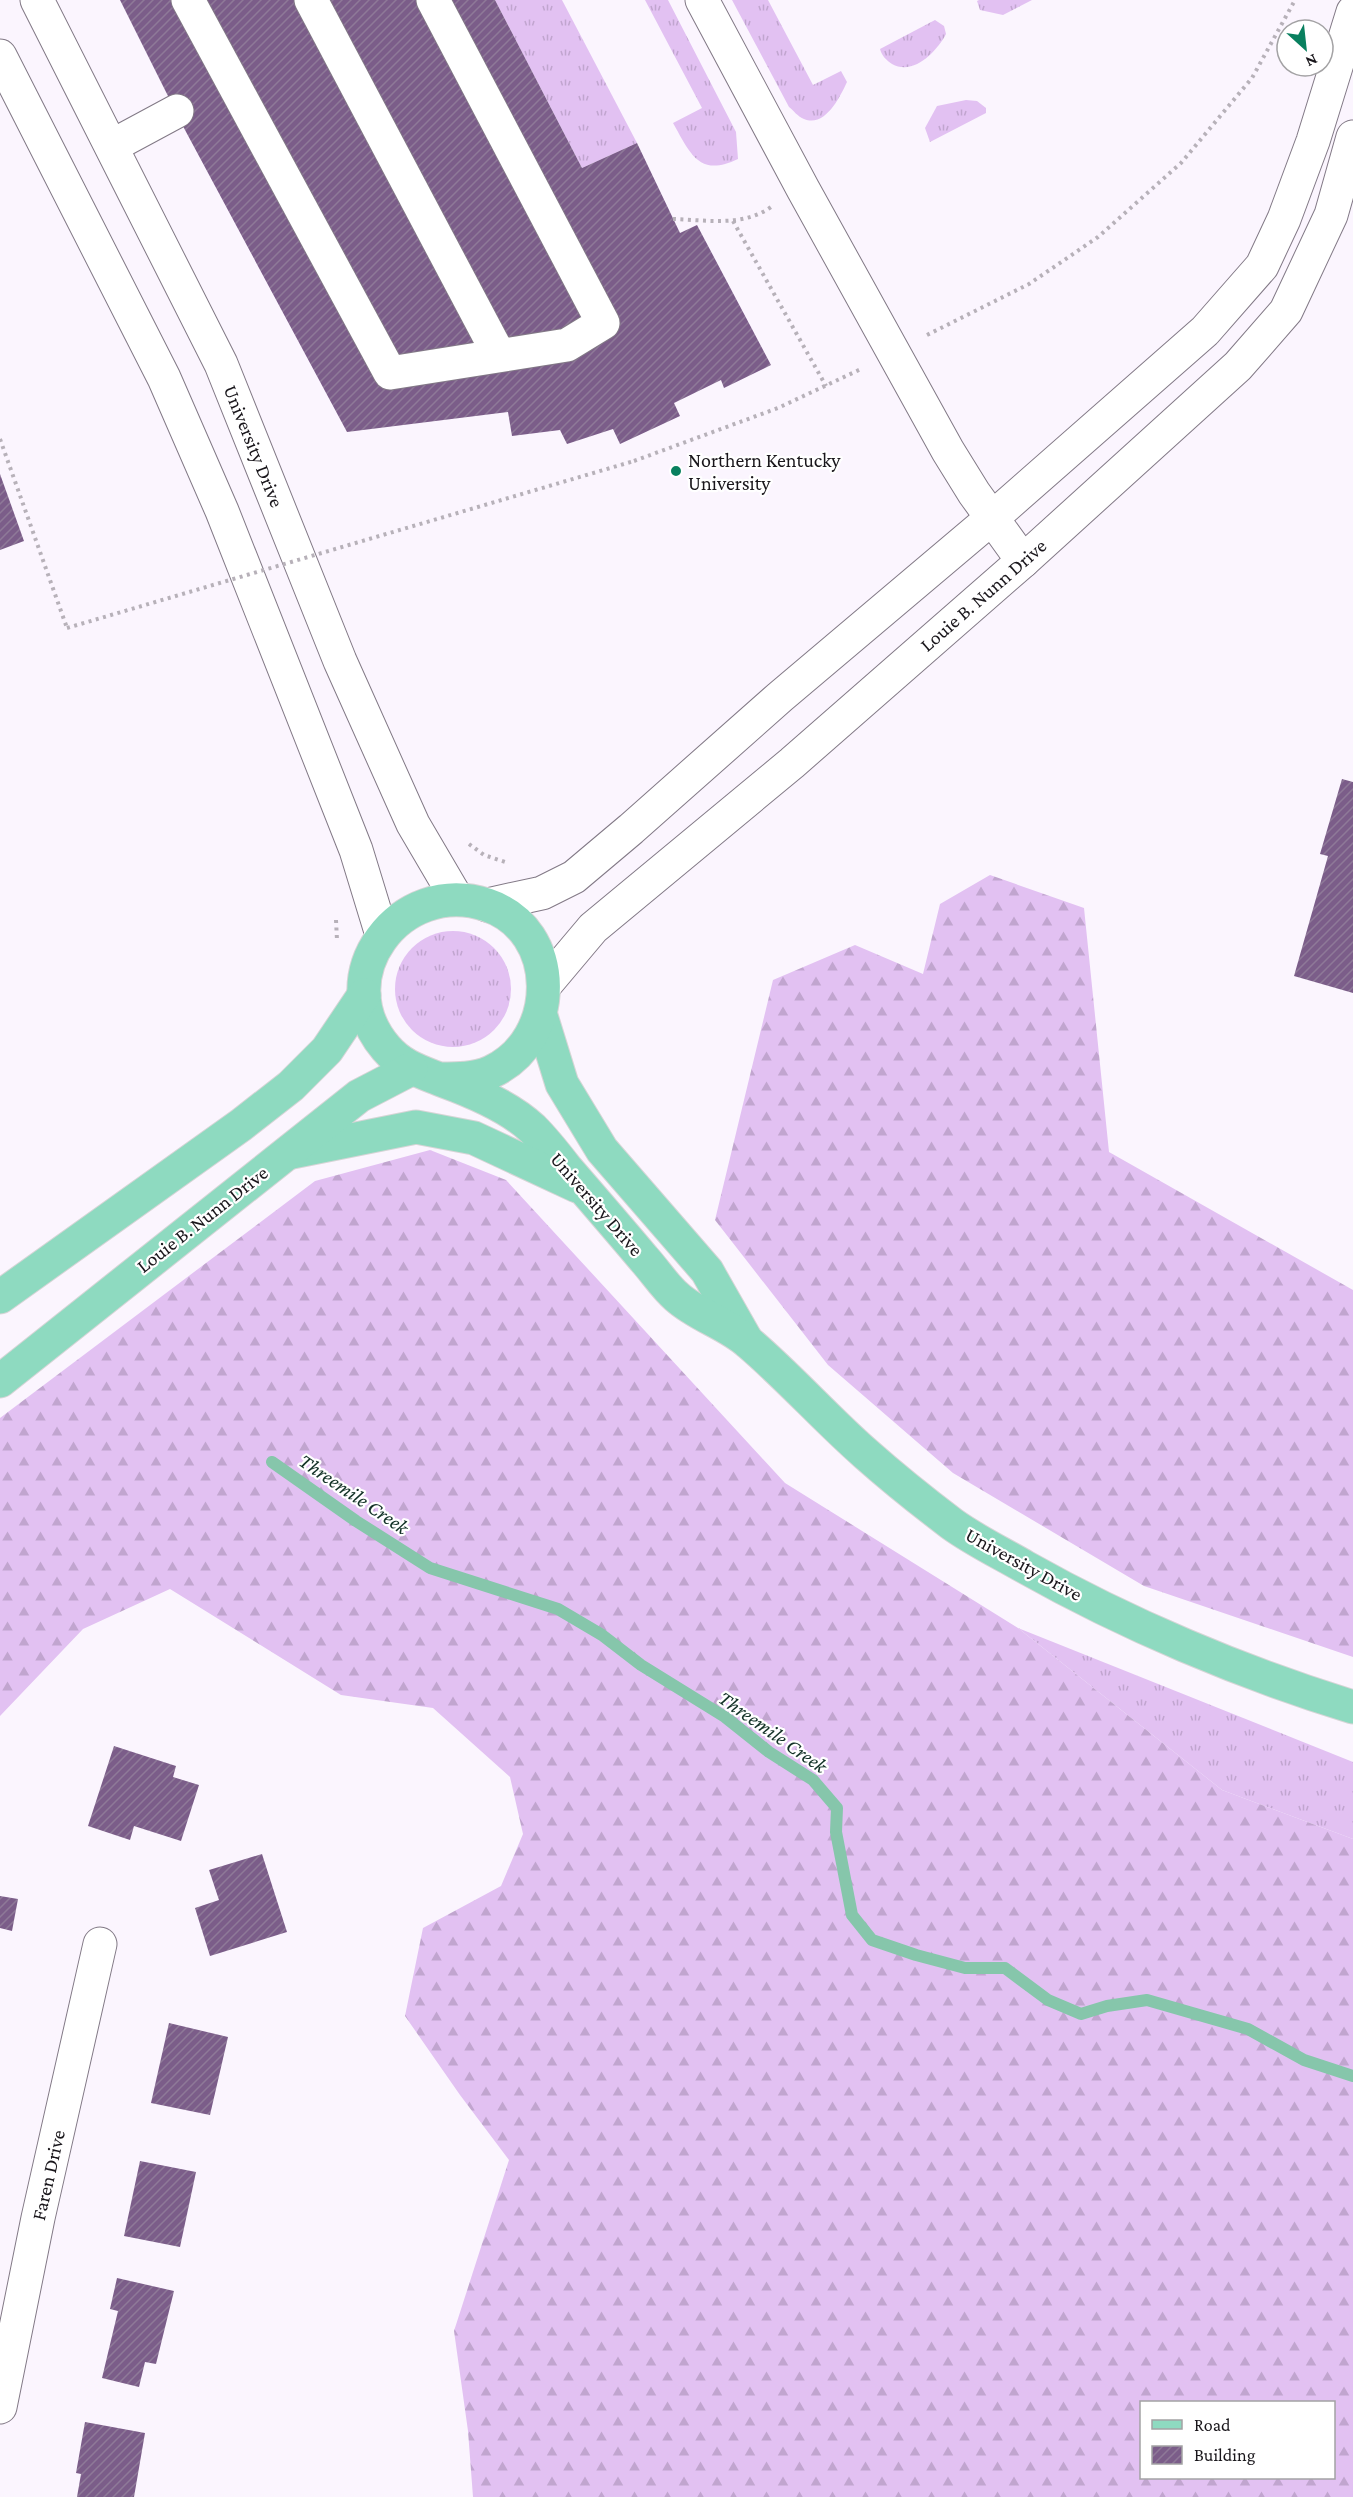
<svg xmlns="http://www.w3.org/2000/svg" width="1353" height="2497" viewBox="0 0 1353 2497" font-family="'Crimson Pro',serif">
  <defs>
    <pattern id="grass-tufts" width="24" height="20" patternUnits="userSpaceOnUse" patternTransform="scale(1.5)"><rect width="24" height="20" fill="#e2c1f2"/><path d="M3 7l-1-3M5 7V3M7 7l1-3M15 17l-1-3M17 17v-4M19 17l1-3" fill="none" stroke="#c1a5cf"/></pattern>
    <pattern id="forest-firs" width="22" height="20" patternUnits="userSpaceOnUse" patternTransform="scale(1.5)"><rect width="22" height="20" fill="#e2c1f2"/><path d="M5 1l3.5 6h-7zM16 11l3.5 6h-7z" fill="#c1a5cf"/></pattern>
    <pattern id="building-hatch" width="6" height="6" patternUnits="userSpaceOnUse" patternTransform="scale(1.5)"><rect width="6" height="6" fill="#7b5d89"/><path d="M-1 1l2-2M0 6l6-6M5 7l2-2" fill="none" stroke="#8e7998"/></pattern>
  </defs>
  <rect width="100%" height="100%" fill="#fbf5fe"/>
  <!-- grass -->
  <g fill="url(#grass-tufts)">
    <path d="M495 0H562L637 143 582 168Z"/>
    <path d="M645 0H668L736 132 738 159C699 178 690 153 673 123L702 108Z"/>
    <path d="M732 0H768L813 85 841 71 847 82C840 97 825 128 804 119 798 117 793 110 789 107Z"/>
    <path d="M979 0H1032L1003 15 980 10 977 1Z"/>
    <path d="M935 20 944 26 946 34C937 51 914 76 892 64 886 60 882 56 880 49Z"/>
    <path d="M966 100 977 101 986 108V113L930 142 925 128 937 106Z"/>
    <circle cx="453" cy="989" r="58"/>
    <path d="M1018 1628 1353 1762V1839L1222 1790Z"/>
  </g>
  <!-- forest -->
  <g fill="url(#forest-firs)" fill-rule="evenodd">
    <path d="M990 875 1084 908 1109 1152 1353 1290V1657L1144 1586 953 1473 828 1365 715 1220 773 980 855 945 923 974 940 904Z"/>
    <path d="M430 1150 506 1180 785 1483 1018 1628 1222 1790 1353 1839V2497H473L468 2431 454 2331 509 2160 460 2095 405 2016 423 1928 501 1886 523 1834 510 1777 433 1708 341 1695 170 1589 83 1629 0 1716V1418L315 1181ZM1142 2402H1334V2478H1142Z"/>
  </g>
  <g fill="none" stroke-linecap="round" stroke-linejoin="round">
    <!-- stream -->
    <path stroke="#86c6ab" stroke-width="12" d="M272 1462 356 1521 430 1568 558 1609 602 1635 641 1665 725 1717 769 1752 813 1780 837 1808 836 1832 852 1915 872 1940 916 1955 965 1968H1005L1048 2000 1081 2014 1107 2006 1147 2000 1248 2029 1304 2060 1353 2076"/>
  </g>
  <!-- building -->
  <g fill="url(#building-hatch)">
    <path d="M120 0H495L582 168 637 143 680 233 697 225 771 365 724 388 721 380 674 403 680 416 620 444 613 429 567 444 560 430 512 436 508 412 347 432 185 130Z"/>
    <path d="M0 474 24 541 0 550Z"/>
    <path d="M1342 779 1353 782V993L1294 976 1328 856 1320 854Z"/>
    <path d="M114 1746 176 1766 173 1777 199 1785 181 1841 134 1826 130 1840 88 1826Z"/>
    <path d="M262 1854 287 1932 210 1956 195 1908 219 1900 209 1870Z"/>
    <path d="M0 1896 18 1899 12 1931 0 1928Z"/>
    <path d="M169 2023 228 2037 210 2115 151 2103Z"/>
    <path d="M140 2161 196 2172 180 2247 124 2236Z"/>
    <path d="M117 2278 174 2291 156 2364 145 2362 139 2387 102 2378 118 2311 110 2309Z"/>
    <path d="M85 2422 145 2433 134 2497H77L81 2474 76 2473Z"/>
  </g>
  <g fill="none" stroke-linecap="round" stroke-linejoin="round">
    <!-- minor casing -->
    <g stroke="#827986" stroke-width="35">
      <g id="minor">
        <path d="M37 0 221 364 340 661 413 824 457 899"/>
        <path d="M188 0 390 373 567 345 603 323 433 0"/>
        <path d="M311 0 499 355"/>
        <path d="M702 0 803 189 948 451 974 493 1023 561"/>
        <path d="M0 56 164 378 222 511 356 850 382 935"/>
        <path d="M112 146 177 111"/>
        <path d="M487 905 542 893 574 877 631 829 780 697 992 518 1205 331 1262 266 1284 219 1313 141 1353 12"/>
        <path d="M545 985 593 928 792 763 1023 561 1238 366 1286 311 1331 215 1353 137"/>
        <path d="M0 2407 38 2218 100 1944"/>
      </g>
    </g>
    <!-- major casing -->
    <g stroke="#d6d5d6" stroke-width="35">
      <g id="major">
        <path d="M541 1016 562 1084 602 1150 707 1271 745 1338"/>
        <path d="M440 1079C458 1079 475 1079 491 1072 561 1040 562 930 487 905 400 876 325 977 386 1048 402 1067 422 1072 444 1081 474 1092 510 1107 533 1129 545 1141 556 1155 566 1168 592 1198 618 1228 644 1259 655 1271 665 1287 677 1297 698 1316 728 1324 749 1343 790 1378 826 1419 866 1454 893 1478 923 1502 952 1524 974 1540 1001 1553 1025 1567 1126 1624 1242 1673 1353 1707"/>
        <path d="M292 1152 416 1127 474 1138 577 1186"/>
        <path d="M0 1297 241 1125 291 1086 327 1050 364 995"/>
        <path d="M0 1381 359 1096 411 1069"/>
      </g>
    </g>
    <!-- path -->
    <g stroke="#b7b1b9" stroke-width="4" stroke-dasharray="3 4.5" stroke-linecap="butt">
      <path d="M673 219C706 220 743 227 771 207"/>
      <path d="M733 221 826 386"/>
      <path d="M927 335 1029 284 1098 237 1181 163 1252 78 1295 0"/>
      <path d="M0 439 67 628"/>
      <path d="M634 461 778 408 861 369"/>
      <path d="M469 844 484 855 505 862"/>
      <path d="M336 920 337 940"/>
    </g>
    <!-- minor -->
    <use href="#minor" stroke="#fff" stroke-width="33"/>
    <!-- major -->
    <use href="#major" stroke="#8edac0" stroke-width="33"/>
    <!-- path-bridge -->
    <path stroke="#b7b1b9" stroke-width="4" stroke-dasharray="3 4.5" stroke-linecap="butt" d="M67 628 634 461"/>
  </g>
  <!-- markers -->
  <circle fill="#09805f" stroke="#fff" stroke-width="2" cx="676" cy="471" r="6"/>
  <g text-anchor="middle" stroke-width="4.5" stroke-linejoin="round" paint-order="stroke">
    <!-- street labels -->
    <g font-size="20" fill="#19161b" stroke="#fff">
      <text transform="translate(254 446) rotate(68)" y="7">University Drive</text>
      <text transform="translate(983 595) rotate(-41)" y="7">Louie B. Nunn Drive</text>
      <text transform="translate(597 1204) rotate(49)" y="7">University Drive</text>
      <text transform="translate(202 1219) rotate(-38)" y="7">Louie B. Nunn Drive</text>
      <text transform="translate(1024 1564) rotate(29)" y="7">University Drive</text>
      <text transform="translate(48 2175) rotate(-77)" y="7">Faren Drive</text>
    </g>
    <!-- poi labels -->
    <g font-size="20" fill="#19161b" stroke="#fff" text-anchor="start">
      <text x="688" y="467">Northern Kentucky<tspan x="688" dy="23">University</tspan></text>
    </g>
    <!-- water labels -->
    <g font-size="21" font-style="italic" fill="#123126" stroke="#fff">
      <text transform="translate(354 1494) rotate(34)" y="7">Threemile Creek</text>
      <text transform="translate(773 1732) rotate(35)" y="7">Threemile Creek</text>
    </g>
  </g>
  <!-- legend -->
  <rect x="1140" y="2401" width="195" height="78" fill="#ffffff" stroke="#a3a2a4" stroke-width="1.5"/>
  <rect x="1152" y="2420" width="30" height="9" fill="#8edac0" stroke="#a3a2a4" stroke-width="1.5"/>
  <text x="1194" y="2431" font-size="18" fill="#19161b">Road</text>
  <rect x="1152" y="2446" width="30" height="18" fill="url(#building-hatch)" stroke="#a3a2a4" stroke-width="1.5"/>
  <text x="1194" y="2461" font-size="18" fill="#19161b">Building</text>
  <!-- north arrow -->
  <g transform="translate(1305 48) rotate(153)"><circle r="28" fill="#ffffff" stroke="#a3a2a4" stroke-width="1.5"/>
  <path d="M0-4.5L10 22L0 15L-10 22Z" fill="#09805f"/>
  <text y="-9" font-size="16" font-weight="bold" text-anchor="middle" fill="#19161b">N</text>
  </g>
</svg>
